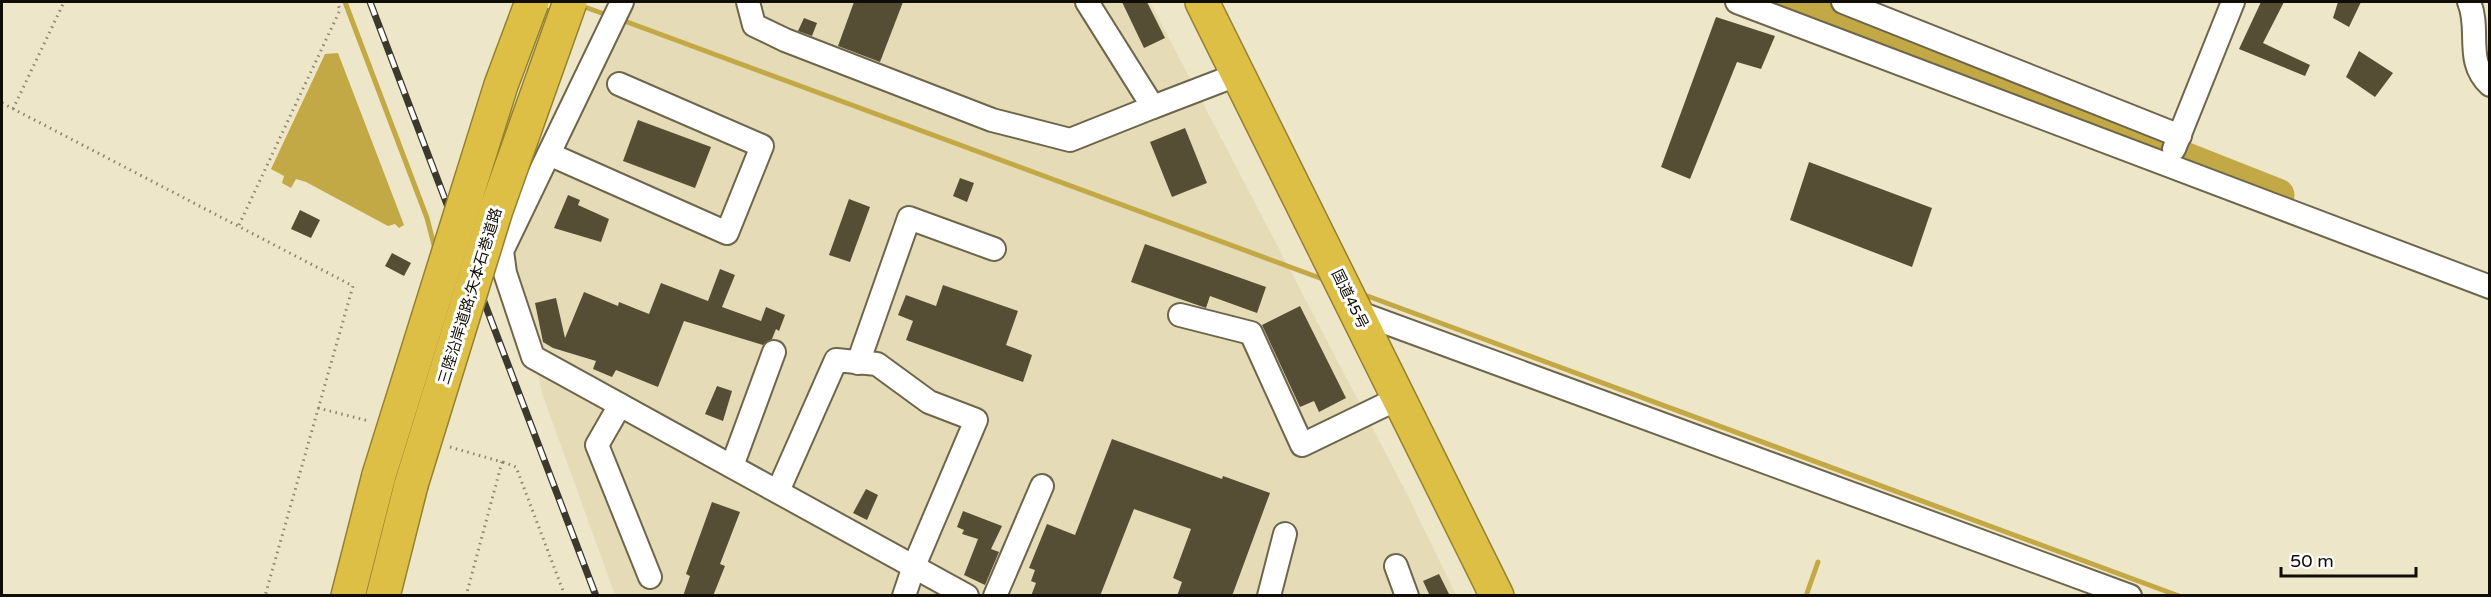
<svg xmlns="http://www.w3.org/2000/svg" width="2491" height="597" viewBox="0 0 2491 597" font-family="'Varela Round','Noto Sans JP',sans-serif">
  <rect width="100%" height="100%" fill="#eee6c9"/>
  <!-- built -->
  <path fill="#e5dbb6" d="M613 2H1150L1407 494 1456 595H615L543 396 511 256Z"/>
  <!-- water -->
  <path fill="#c3a945" d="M338 53 404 225 399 228 395 224 388 226 306 182 296 179 291 188 282 183 284 176 271 169 325 54Z"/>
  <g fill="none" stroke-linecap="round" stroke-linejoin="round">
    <!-- stream -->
    <g stroke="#c3a945" stroke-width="5">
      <path d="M345 2 427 218 435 249"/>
      <path d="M579 5 610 16"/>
      <path d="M619 19 1328 281"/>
      <path d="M1362 294 2179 596"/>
      <path d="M1806 596 1818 562"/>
    </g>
    <!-- river -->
    <path stroke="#c3a945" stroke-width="33" d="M1789 2 2278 195"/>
  </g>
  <!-- building -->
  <g fill="#554e35">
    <path d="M854 2H903L880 62 838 46Z"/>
    <path d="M1122 2H1147L1165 38 1144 48Z"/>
    <path d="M2261 2H2284L2263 43 2310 65 2305 76 2239 49Z"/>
    <path d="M2338 2H2361L2349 27 2333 18Z"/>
    <path d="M1716 17 1775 36 1761 69 1737 62 1690 179 1661 167Z"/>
    <path d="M804 18 817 23 812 36 798 31Z"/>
    <path d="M2359 51 2393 73 2375 97 2346 77Z"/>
    <path d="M638 120 711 147 695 188 623 161Z"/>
    <path d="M1185 128 1207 183 1172 197 1150 142Z"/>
    <path d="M1809 162 1932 208 1912 267 1790 220Z"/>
    <path d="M960 178 974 183 967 202 953 196Z"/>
    <path d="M568 195 580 200 578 205 609 219 601 242 554 228Z"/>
    <path d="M849 199 870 207 850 262 829 255Z"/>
    <path d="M300 210 320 220 311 238 291 229Z"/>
    <path d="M1145 244 1266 287 1257 313 1210 296 1206 308 1131 282Z"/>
    <path d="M392 253 411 263 404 276 385 266Z"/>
    <path d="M720 269 735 275 722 307 761 321 766 307 785 315 779 331 776 329 772 339 763 345 684 321 658 387 616 370 612 377 593 369 596 361 553 348 543 342 535 303 556 298 565 338 584 292 618 306 619 302 649 314 661 283 708 301Z"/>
    <path d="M943 285 1018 311 1006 345 1032 355 1023 382 906 340 913 321 898 315 906 295 936 306Z"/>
    <path d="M1300 306 1346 398 1319 412 1314 401 1300 407 1262 325Z"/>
    <path d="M717 386 732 391 723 421 705 414Z"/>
    <path d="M1112 439 1222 479 1223 476 1270 493 1232 596H1177L1182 582 1173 578 1191 529 1134 509 1100 596H1031L1036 583 1031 581 1035 570 1029 568 1047 524 1075 535Z"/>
    <path d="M866 489 878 495 867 520 853 513Z"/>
    <path d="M712 502 740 512 720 564 725 566 713 596H683L690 576 686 574Z"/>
    <path d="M963 511 1002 526 991 549 999 552 985 585 964 575 978 539 962 534 964 530 957 527Z"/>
    <path d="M1439 574 1450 596H1430L1423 581Z"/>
  </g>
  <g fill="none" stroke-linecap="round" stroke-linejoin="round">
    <!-- minor casing -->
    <g stroke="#6d664c" stroke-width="26">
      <g id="minor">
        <path d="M622 2 502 251 505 273 533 357 967 596"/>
        <path d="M748 2 754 25 785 40 992 120 1070 140 1153 107"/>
        <path d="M1087 2 1153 107 1239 74"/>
        <path d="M1737 2 2490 287"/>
        <path d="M1843 2 2180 136"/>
        <path d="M2469 2C2481 30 2464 61 2490 85"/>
        <path d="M2174 149 2233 2"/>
        <path d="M549 154 727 233 762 146 619 84"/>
        <path d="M1357 312 2130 596"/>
        <path d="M1180 315 1251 333 1302 445 1399 398"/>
        <path d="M858 363 909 218 994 249"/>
        <path d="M620 405 597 445 650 577"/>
        <path d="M732 466 774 352"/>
        <path d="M778 491 836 360 877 364 929 402 976 420 914 566 904 596"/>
        <path d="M1396 566 1407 596"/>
        <path d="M995 596 1042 486"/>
        <path d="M1269 596 1285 534"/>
      </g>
    </g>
    <!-- highway casing -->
    <g stroke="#95812e" stroke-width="36">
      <g id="highway">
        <path d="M1202 2 1497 596"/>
        <path d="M348 596 379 475"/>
        <path d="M383 596 411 485"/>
      </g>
    </g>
    <!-- path -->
    <g stroke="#8b8571" stroke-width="3" stroke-dasharray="1.5 4.5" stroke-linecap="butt">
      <path d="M2 103 353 286 265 596"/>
      <path d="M13 109 64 2"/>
      <path d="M239 225 340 10 337 2"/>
      <path d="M318 408 369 421"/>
      <path d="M450 447 502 462 466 596"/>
      <path d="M503 462 516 467 565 596"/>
    </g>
    <!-- minor -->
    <use href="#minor" stroke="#fff" stroke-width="22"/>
    <!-- highway -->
    <use href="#highway" stroke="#ddbf45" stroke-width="33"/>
    <!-- rail casing -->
    <g stroke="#3c382b" stroke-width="7">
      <path id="rail" d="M370 2 596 596"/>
    </g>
    <!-- rail -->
    <use href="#rail" stroke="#fff" stroke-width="4.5" stroke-dasharray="14" stroke-linecap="butt"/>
    <!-- highway-bridge casing -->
    <g stroke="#95812e" stroke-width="36" stroke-linecap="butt">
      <g id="highway-bridge">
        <path d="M379 475 501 85 532 2"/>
        <path d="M411 485 496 210 570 2"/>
      </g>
    </g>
    <!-- highway-bridge -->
    <use href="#highway-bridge" stroke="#ddbf45" stroke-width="33"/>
  </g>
  <g text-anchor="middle" stroke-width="6" stroke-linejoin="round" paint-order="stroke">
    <!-- street labels -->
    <g font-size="15" fill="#100d04" stroke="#fff">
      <text transform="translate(470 296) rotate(-73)" y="5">三陸沿岸道路;矢本石巻道路</text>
      <text transform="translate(1350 299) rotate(64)" y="5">国道45号</text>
    </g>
  </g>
  <!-- border -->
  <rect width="2491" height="597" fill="none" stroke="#100d04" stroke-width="6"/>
  <!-- scale -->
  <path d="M2281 567v9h135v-9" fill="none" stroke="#100d04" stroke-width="3"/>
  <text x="2290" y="567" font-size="18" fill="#100d04" stroke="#ffffff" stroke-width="4.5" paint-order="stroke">50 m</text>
</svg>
